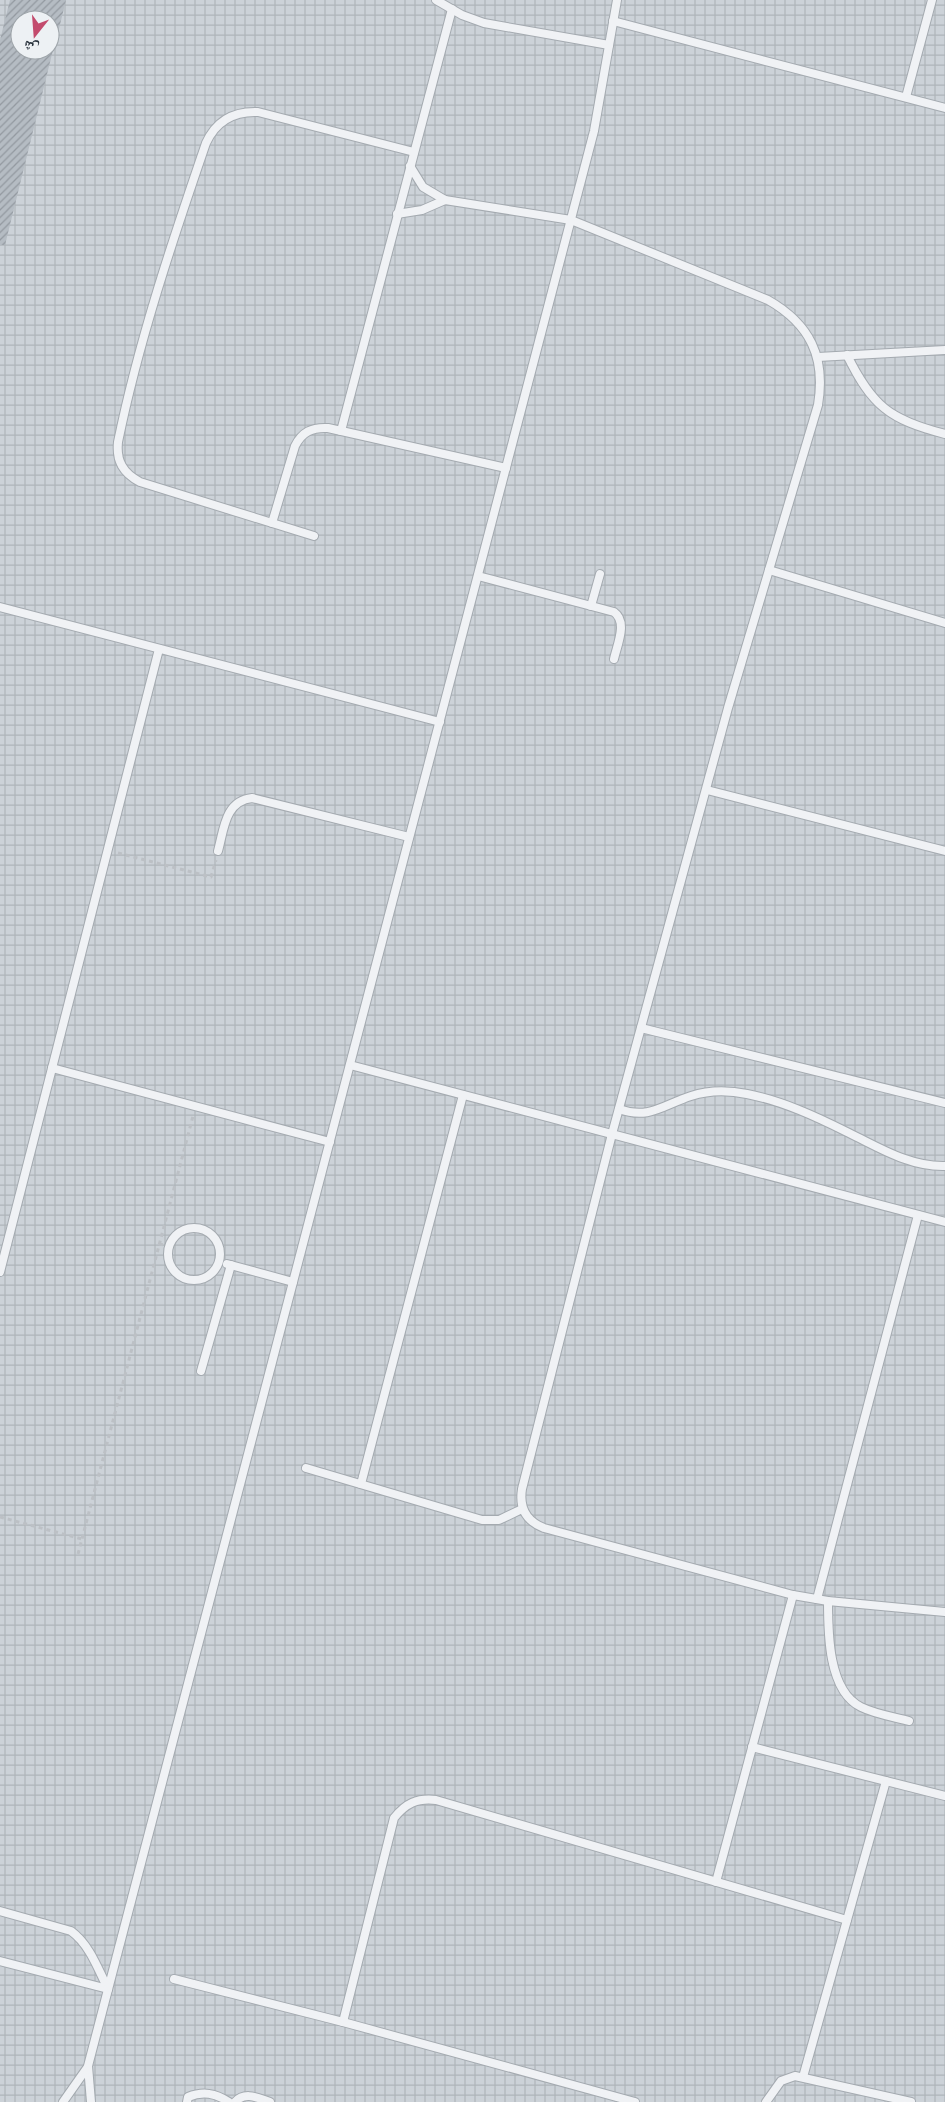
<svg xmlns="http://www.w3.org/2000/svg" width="945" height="2102" viewBox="0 0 945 2102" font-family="'Noto Sans','Noto Naskh Arabic',sans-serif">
  <defs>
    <pattern id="industrial-grid" width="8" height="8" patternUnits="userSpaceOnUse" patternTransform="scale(1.25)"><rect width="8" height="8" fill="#ccd2d8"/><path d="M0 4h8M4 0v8" fill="none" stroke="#afb5ba"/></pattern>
    <pattern id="building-hatch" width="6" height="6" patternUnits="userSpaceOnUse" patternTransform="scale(1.25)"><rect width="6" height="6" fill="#b5bcc3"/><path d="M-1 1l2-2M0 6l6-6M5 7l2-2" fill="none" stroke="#9399a0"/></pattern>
  </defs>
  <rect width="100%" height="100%" fill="#dee2e6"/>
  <!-- industrial -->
  <path fill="url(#industrial-grid)" fill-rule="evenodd" d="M0 0H945V2102H0ZM20 20H50V50H20Z"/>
  <!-- building -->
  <path fill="url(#building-hatch)" d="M10 0H66L55 45H50V20H20V50H53L5 245H0V40Z"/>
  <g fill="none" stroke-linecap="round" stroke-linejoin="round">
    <!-- service casing -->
    <g stroke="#a4aab0" stroke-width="10">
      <g id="service">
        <path d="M436 0 462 15 484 23 609 45"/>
        <path d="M613 21 945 108"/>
        <path d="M906 97 932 0"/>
        <path d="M410 166 423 187 445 200 571 220 768 300C810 324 826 357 818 405L728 708 612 1134 522 1489C519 1508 526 1521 544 1528L793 1595 828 1601 945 1612"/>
        <path d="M397 214 422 210 445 200"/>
        <path d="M847 355C872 406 890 420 945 434"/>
        <path d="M818 357 945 350"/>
        <path d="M341 431 452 9"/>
        <path d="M272 523 295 446C302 432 312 427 328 428L506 468"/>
        <path d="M314 536 140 482C123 473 116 461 118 442 139 340 172 242 206 143 216 121 233 111 258 112L414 152"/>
        <path d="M769 570 945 623"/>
        <path d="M478 576 614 612C628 622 617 645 614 659"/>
        <path d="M591 606 600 574"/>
        <path d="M0 607 440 722"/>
        <path d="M707 790 945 851"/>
        <path d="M218 851C224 829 225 801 252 798L409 837"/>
        <path d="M641 1028 945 1103"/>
        <path d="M350 1065 945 1222"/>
        <path d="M52 1068 330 1142"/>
        <path d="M619 1109C649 1120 663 1105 691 1096 709 1090 728 1090 747 1094 783 1101 817 1117 849 1133 880 1148 910 1167 945 1166"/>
        <circle cx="194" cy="1254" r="26"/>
        <path d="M227 1264 293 1282"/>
        <path d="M0 1272 159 649"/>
        <path d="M201 1371 231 1265"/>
        <path d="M306 1468 482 1520H499L522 1509"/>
        <path d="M361 1484 463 1095"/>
        <path d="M817 1599 918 1215"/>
        <path d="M828 1601C828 1632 828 1691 861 1707 875 1714 894 1717 909 1721"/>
        <path d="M752 1747 945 1796"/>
        <path d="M716 1882 793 1595"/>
        <path d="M0 1911 71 1931C90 1945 98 1969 108 1989"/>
        <path d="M0 1961 108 1989"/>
        <path d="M174 1979 343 2022 635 2102"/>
        <path d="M343 2022 394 1818C406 1803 417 1798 436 1800L847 1920"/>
        <path d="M803 2077 886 1781"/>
        <path d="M63 2102 87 2068"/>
        <path d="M91 2102 88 2066 594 131 617 0"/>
        <path d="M187 2102 188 2097C203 2091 215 2093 229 2102"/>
        <path d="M235 2102C245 2091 258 2098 270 2102"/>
        <path d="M766 2102 781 2081 795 2076 911 2102"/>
      </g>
    </g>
    <!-- path -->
    <g stroke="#bcc0c5" stroke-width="3" stroke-dasharray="4 4" stroke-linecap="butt">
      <path d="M118 853 211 877 216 860"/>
      <path d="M159 1244 169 1246"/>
      <path d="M0 1517 82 1539"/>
      <path d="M78 1554 193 1116"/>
    </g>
    <!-- service -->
    <use href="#service" stroke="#f0f2f5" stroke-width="8"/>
  </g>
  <!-- north arrow -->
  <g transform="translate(35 35) rotate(197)"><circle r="24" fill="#edf1f4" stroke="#9ea5aa"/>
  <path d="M0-4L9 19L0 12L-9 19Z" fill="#c34b6d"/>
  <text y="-8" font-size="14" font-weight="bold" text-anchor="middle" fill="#28323c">ش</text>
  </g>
</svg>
